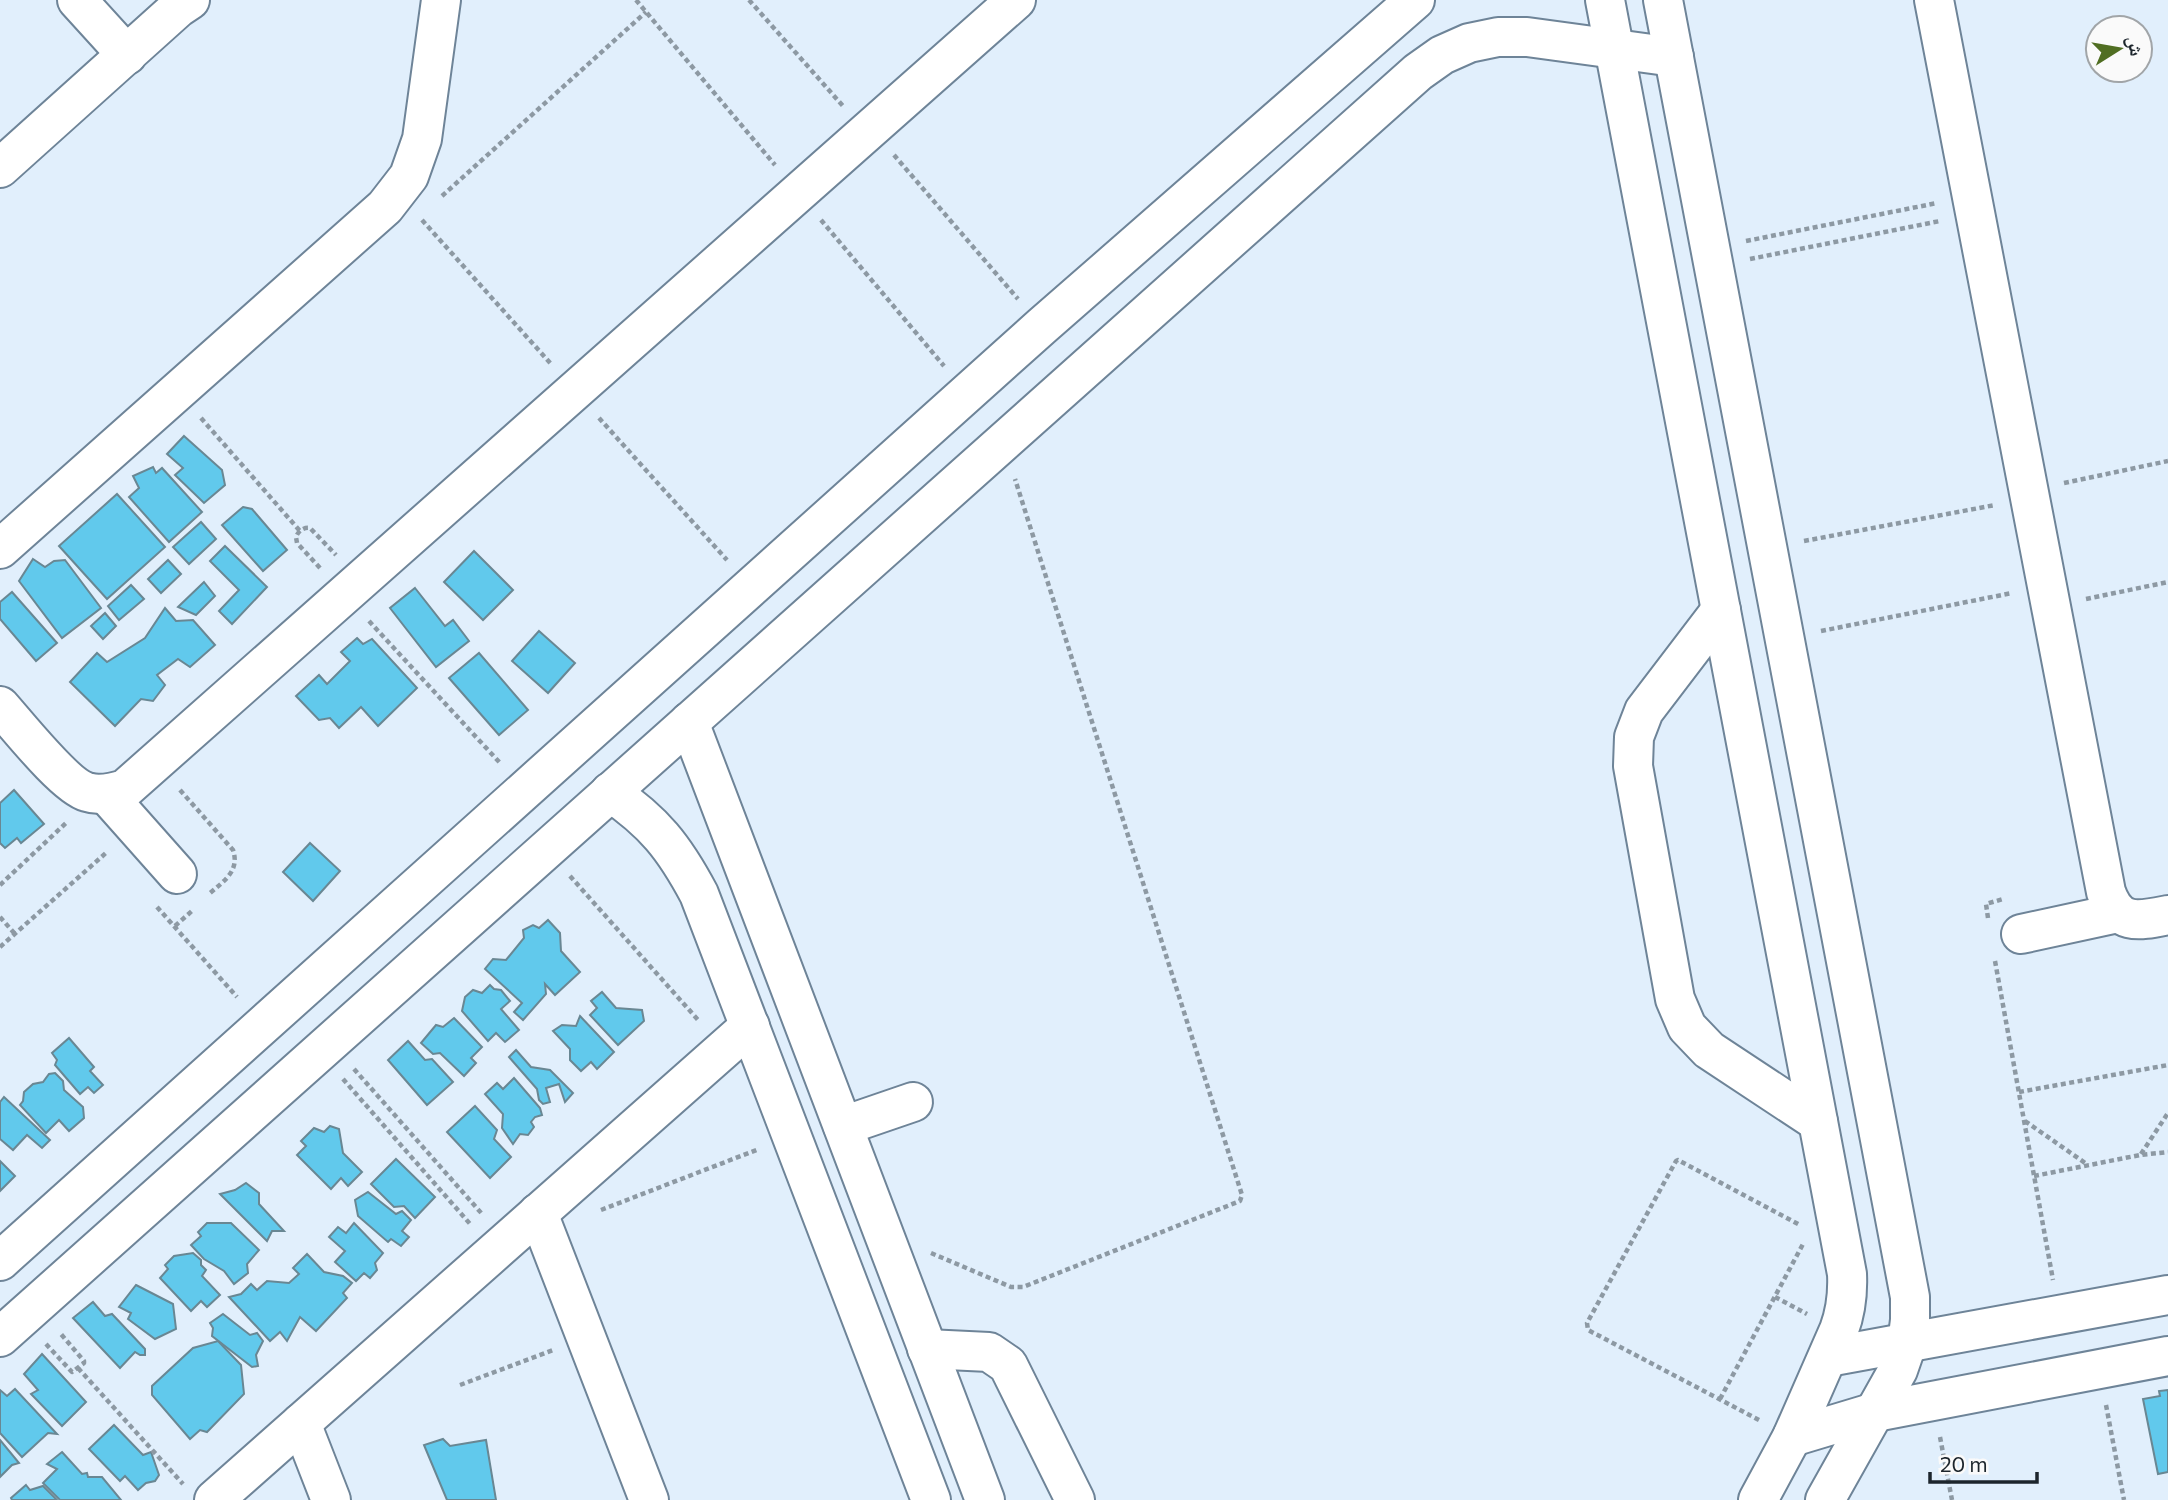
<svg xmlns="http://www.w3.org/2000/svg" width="2168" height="1500" viewBox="0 0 2168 1500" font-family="Commissioner,'Noto Naskh Arabic',sans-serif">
  <rect width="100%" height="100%" fill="#e1effc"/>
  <!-- building -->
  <g fill="#61c9ec" stroke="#698793" stroke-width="2">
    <path d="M184 436 222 470 225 485 204 503 175 475 183 468 167 454Z"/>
    <path d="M153 467 156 473 162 468 202 512 169 542 129 497 139 488 133 476Z"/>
    <path d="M117 494 165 547 107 599 59 546Z"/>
    <path d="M243 507 252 509 287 550 263 571 222 525Z"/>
    <path d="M201 522 216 539 189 564 173 547Z"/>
    <path d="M225 546 267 587 232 624 219 611 239 590 210 561Z"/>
    <path d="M474 551 513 590 483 620 444 582Z"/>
    <path d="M33 559 45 567 54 561 65 560 101 608 62 638 19 581Z"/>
    <path d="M168 560 181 574 161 593 148 579Z"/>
    <path d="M204 582 215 596 196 615 178 607Z"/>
    <path d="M131 585 144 599 119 620 108 606Z"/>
    <path d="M415 588 445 626 453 620 469 641 436 667 390 608Z"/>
    <path d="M12 592 57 643 36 661 0 619V602Z"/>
    <path d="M165 608 176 621 193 620 215 645 190 667 178 659 157 675 165 685 153 701 141 699 115 726 70 682 97 653 107 662 145 638Z"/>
    <path d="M105 613 116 626 103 639 91 626Z"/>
    <path d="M539 631 575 663 548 693 512 661Z"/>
    <path d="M357 638 363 644 372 639 417 688 378 726 361 707 339 728 330 718 319 720 296 696 319 675 327 684 350 661 341 652Z"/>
    <path d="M479 653 528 710 499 735 449 678Z"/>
    <path d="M14 790 44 824 21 843 17 838 5 848 0 843V803Z"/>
    <path d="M310 843 340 871 313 901 283 872Z"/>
    <path d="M548 920 560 933 561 951 580 972 555 995 545 984 546 994 523 1020 514 1012 522 1003 485 969 493 959 506 960 524 938 523 930 533 925 539 928Z"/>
    <path d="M490 985 494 989 501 990 510 1001 501 1009 519 1030 505 1042 496 1033 488 1041 462 1011 465 997 473 990 482 993Z"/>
    <path d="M602 992 616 1008 642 1010 644 1021 618 1045 590 1015 597 1008 591 1001Z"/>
    <path d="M580 1016 614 1052 597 1069 591 1062 581 1071 570 1060V1049L553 1031 562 1025 576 1026Z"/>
    <path d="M454 1018 482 1047 471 1058 476 1063 464 1076 440 1053 433 1054 421 1043 436 1025 443 1027Z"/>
    <path d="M69 1038 94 1067 90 1071 103 1085 94 1093 88 1087 80 1094 55 1065 57 1060 52 1053Z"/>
    <path d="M408 1041 425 1060 432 1059 453 1082 427 1105 388 1060Z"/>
    <path d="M516 1050 531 1067 550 1070 573 1093 565 1102 559 1084 546 1088 550 1102 543 1104 539 1100 537 1089 509 1057Z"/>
    <path d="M55 1073 63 1081 64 1090 83 1107 84 1118 69 1131 59 1120 46 1133 20 1105 23 1101 24 1092 33 1084 43 1082 49 1074Z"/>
    <path d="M514 1078 540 1108 542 1115 535 1117 531 1122 534 1127 528 1135 520 1134 513 1144 502 1128 503 1114 485 1094 497 1083 503 1089Z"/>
    <path d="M4 1097 50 1140 42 1148 27 1135 13 1150 0 1139V1102Z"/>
    <path d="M475 1106 497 1130 494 1139 511 1157 490 1178 447 1132Z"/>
    <path d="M330 1126 339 1129 343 1153 362 1172 348 1186 341 1178 331 1189 297 1155 306 1146 301 1141 314 1128 324 1132Z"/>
    <path d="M396 1159 435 1197 415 1218 404 1206 394 1207 371 1184Z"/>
    <path d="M0 1161 15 1176 0 1191Z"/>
    <path d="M246 1183 259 1193V1204L284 1231H272L267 1241 220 1194 235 1190Z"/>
    <path d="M368 1192 396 1214 402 1211 411 1220 402 1231 409 1237 401 1246 391 1239 388 1242 358 1216 355 1200Z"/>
    <path d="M207 1223H231L259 1250 247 1264 248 1273 234 1284 224 1271 204 1259 191 1245 201 1236 198 1232Z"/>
    <path d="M354 1223 383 1253 375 1263 377 1270 370 1278 364 1273 356 1281 335 1262 345 1251 329 1237 338 1227 346 1233Z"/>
    <path d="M193 1253 201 1260V1265L206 1270 202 1276 220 1295 207 1307 201 1301 191 1311 160 1278 168 1269 165 1265 174 1256Z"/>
    <path d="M307 1254 324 1272 343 1276 352 1283 343 1293 347 1298 316 1331 300 1317 287 1341 280 1332 270 1341 229 1297 241 1294 251 1284 257 1290 267 1281 289 1283 299 1274 293 1268Z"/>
    <path d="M136 1285 173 1304 176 1329 155 1339 128 1319 131 1313 119 1307Z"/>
    <path d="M93 1302 105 1316 112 1314 145 1349V1355H140L135 1352 120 1368 73 1318Z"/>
    <path d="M223 1314 250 1335 257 1333 263 1341 256 1355 258 1366 252 1367 212 1336 213 1328 210 1323Z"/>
    <path d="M218 1341 241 1365 244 1394 207 1432 200 1430 190 1439 152 1395V1386L193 1348Z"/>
    <path d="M42 1354 86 1402 62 1426 31 1394 38 1390 24 1374Z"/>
    <path d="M15 1389 57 1434 48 1433 22 1457 0 1433V1390L7 1396Z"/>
    <path d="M2168 1390V1472L2158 1474 2143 1399 2160 1396 2159 1391Z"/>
    <path d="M114 1425 143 1455 151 1452 159 1475 155 1481 146 1483 138 1490 125 1476 120 1481 89 1449Z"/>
    <path d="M443 1439 450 1446 486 1440 496 1500H447L424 1445Z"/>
    <path d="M0 1440 19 1463 12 1465 0 1477Z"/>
    <path d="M62 1452 82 1474 87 1473 88 1477H102L121 1500H60L43 1483 57 1469 47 1464Z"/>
    <path d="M26 1485 30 1490 43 1486 57 1500H12L11 1498Z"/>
  </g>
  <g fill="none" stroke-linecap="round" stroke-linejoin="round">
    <!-- minor casing -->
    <g stroke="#6e8498" stroke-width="42">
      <g id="minor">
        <path d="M77 0 127 55"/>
        <path d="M1605 0 1847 1274C1848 1295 1846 1311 1839 1330L1792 1437 1758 1500"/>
        <path d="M1663 0 1910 1297V1320L1907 1344 1898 1370 1825 1500"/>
        <path d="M1934 0 2106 892C2118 926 2138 921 2168 915"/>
        <path d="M0 168 178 8 190 0"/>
        <path d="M0 549 385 207 409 176 422 139 441 0"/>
        <path d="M1721 610 1644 711 1634 737 1633 766 1675 999 1687 1027 1709 1050 1818 1122"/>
        <path d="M0 706C17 725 65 786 87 792 99 796 112 793 125 789L1016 0"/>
        <path d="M689 722 985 1500"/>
        <path d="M610 792C654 822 674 847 699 894L931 1500"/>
        <path d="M106 794 177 874"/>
        <path d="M2021 934 2118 913"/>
        <path d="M843 1126 913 1102"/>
        <path d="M538 1213 649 1500"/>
        <path d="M0 1261 1042 326 1415 0"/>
        <path d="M0 1337 1418 72 1442 55 1469 43 1498 37H1527L1674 57"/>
        <path d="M927 1349 989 1352 1008 1365 1075 1500"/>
        <path d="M1828 1357 2168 1295"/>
        <path d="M301 1423 331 1500"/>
        <path d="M1792 1437 1875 1412 2168 1356"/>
        <path d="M214 1500 750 1026"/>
      </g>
    </g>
    <!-- path -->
    <g stroke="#8d99a3" stroke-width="4.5" stroke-dasharray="5 3.5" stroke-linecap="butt">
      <path d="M636 0 775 165"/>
      <path d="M749 0 843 106"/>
      <path d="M894 155 1018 299"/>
      <path d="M442 196 646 12"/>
      <path d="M422 220 552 365"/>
      <path d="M821 220 944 366"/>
      <path d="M1746 241 1937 203"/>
      <path d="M1750 259 1940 221"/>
      <path d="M201 418 300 531"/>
      <path d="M599 418 727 560"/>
      <path d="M2064 483 2168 461"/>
      <path d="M1804 541 1995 505"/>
      <path d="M320 568 297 543 296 537C298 531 304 527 310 528L336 555"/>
      <path d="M2086 599 2168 582"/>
      <path d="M369 621 501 764"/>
      <path d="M1821 631 2012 593"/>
      <path d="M180 790 233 850C240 871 224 881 209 894"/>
      <path d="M570 876 699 1021"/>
      <path d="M0 885 66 823"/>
      <path d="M157 907 237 997"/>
      <path d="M0 917 15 934"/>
      <path d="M1988 918 1986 904 2003 899"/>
      <path d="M175 926 193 910"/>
      <path d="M0 947 107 852"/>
      <path d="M1995 961 2053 1280"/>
      <path d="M354 1069 483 1215"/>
      <path d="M343 1079 471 1225"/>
      <path d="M2019 1092 2168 1065"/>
      <path d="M2025 1121 2088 1165"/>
      <path d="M2141 1154 2168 1113"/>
      <path d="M2034 1176 2140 1155 2168 1152"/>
      <path d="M601 1210 759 1149"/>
      <path d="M931 1253 1011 1287H1023L1240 1201 1242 1195 1015 479"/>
      <path d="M1775 1297 1807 1314"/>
      <path d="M46 1344 72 1372 84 1363V1361L60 1333"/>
      <path d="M78 1368 183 1484"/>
      <path d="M460 1385 553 1350"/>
      <path d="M1720 1399 1803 1244"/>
      <path d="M2106 1405 2124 1500"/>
      <path d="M1759 1420 1588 1330 1587 1323 1676 1161 1678 1160 1800 1225"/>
      <path d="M1940 1437 1952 1500"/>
    </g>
    <!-- minor -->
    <use href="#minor" stroke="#fff" stroke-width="38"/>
  </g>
  <!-- north arrow -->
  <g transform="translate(2119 49) rotate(79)"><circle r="33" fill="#fafafa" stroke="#a1a5a8" stroke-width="2"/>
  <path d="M0-5L12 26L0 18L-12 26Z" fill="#506e22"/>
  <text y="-10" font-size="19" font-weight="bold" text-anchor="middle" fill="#1c252c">ش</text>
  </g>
  <!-- scale -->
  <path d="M1930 1472v10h107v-10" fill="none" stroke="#1c252c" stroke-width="3.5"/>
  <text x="1940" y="1472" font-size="21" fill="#1c252c" stroke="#fafafa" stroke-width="5" paint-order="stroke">20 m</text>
</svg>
